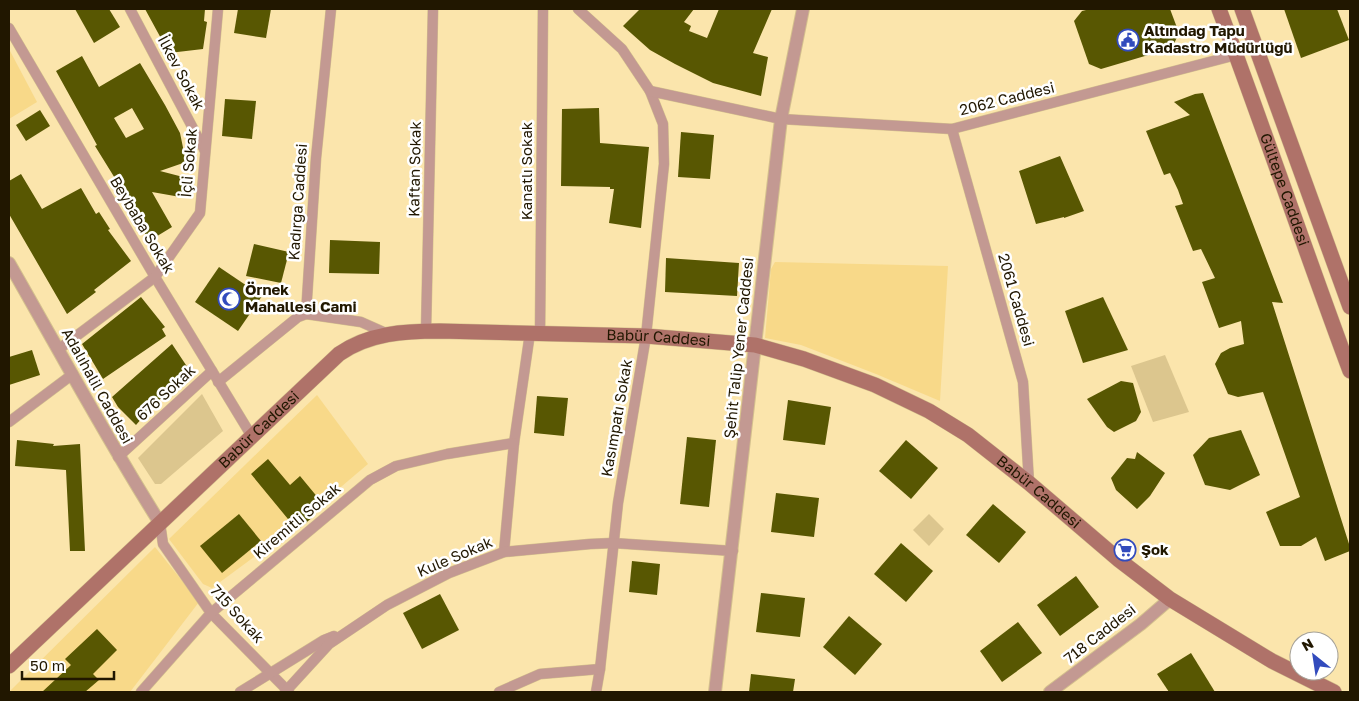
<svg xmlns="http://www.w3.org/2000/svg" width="1359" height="701" viewBox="0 0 1359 701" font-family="'Golos Text',sans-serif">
  <rect width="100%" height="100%" fill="#fbe5ac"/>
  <!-- built -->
  <g fill="#f8d989">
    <path d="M9 49 37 102 9 119Z"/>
    <path d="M775 262 948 266 940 401 876 374 801 345 765 338 771 269Z"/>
    <path d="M317 395 368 464 289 531 212 588 203 584 169 539Z"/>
    <path d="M155 547 199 602 130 692H9Z"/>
  </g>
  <!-- green -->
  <g fill="#dcc68e">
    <path d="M1165 355 1189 412 1153 422 1131 366Z"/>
    <path d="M202 394 223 431 161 484H155L138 458Z"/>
    <path d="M929 514 944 529 929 546 913 530Z"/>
  </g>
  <!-- building -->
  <g fill="#585702" fill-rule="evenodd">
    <path d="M75 9H109L120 27 94 43Z"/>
    <path d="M145 9H205L204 21 207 22 203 49 169 53Z"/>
    <path d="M238 9H271L266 38 234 33Z"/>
    <path d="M640 9H694L684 22 691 26 689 31 707 38 719 9H772L753 53 768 57 761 96 713 83 675 64 650 50 623 26Z"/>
    <path d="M1090 9H1170L1179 33 1172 48 1101 69 1089 64 1074 21 1082 11Z"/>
    <path d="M1284 9H1337L1349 40 1301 58Z"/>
    <path d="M82 56 99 87 140 63 165 105 180 133 186 162 160 171 187 178 186 198 152 192 172 227 149 241 121 188 95 146 97 145 56 71ZM132 108 144 129 126 138 114 118Z"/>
    <path d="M1203 93 1283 303 1272 302 1350 547V551L1325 561 1316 537 1301 546H1280L1266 512 1300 497 1263 392 1238 397 1228 394 1215 364 1221 353 1230 348 1244 344 1241 321 1219 328 1202 282 1215 278 1201 249 1193 251 1175 206 1183 204 1178 190 1170 173 1164 175 1146 131 1190 115 1174 102 1195 94Z"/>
    <path d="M225 99 256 101 252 139 222 136Z"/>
    <path d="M599 108 600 143 649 147 641 228 609 223 614 189H610V187L561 186 562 109Z"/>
    <path d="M40 110 50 126 26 141 16 125Z"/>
    <path d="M681 132 714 135 710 179 678 177Z"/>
    <path d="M1060 156 1084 211 1064 218V217L1036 224 1019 171Z"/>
    <path d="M21 174 42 209 81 188 96 214 99 212 110 229 108 230 131 261 94 290 96 292 67 314 9 214V181Z"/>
    <path d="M330 240 380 242 379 274 329 273Z"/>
    <path d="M254 244 289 252 281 283 246 276Z"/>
    <path d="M666 258 739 263 737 296 665 292Z"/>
    <path d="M219 267 262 296 238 331 195 302Z"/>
    <path d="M141 297 165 327 162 329 166 336 103 379 82 344Z"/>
    <path d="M1103 297 1128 350 1083 363 1065 311Z"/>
    <path d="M172 344 190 371 149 410 136 425 118 407 112 397Z"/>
    <path d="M32 350 40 375 9 385V357Z"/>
    <path d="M1121 381 1133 383 1141 412 1136 421 1114 432 1107 427 1087 399Z"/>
    <path d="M537 396 568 398 564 436 534 433Z"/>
    <path d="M788 400 831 407 825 445 783 440Z"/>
    <path d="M1241 430 1260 475 1230 490 1205 485 1193 455 1209 438Z"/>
    <path d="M687 437 716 440 709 507 680 504Z"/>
    <path d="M17 440 54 444 53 446 80 444 85 551H70L66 470 15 466Z"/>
    <path d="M906 440 938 468 911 499 879 471Z"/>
    <path d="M1137 452 1165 473 1150 496 1137 509 1116 490 1111 478 1127 458 1135 459Z"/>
    <path d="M268 459 290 485 300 476 319 499 307 509 313 517 297 530 251 474Z"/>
    <path d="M776 493 819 498 814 537 771 532Z"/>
    <path d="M993 504 1026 532 999 563 966 535Z"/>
    <path d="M239 514 261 541 222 573 200 546Z"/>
    <path d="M901 543 933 571 906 602 874 574Z"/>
    <path d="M632 561 660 564 657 595 629 592Z"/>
    <path d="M1076 576 1099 607 1060 636 1037 605Z"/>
    <path d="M761 593 805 598 800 637 756 632Z"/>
    <path d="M440 594 459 630 422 649 403 613Z"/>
    <path d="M849 616 882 644 855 675 823 647Z"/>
    <path d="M1018 622 1042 653 1002 682 980 651Z"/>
    <path d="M97 629 117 650 93 674 99 680 85 692H42L71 665 65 659Z"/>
    <path d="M1191 653 1215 692H1169L1157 674Z"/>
    <path d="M751 674 795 679 793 692H749Z"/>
  </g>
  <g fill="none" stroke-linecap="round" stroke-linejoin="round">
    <!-- minor casing -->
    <g stroke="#d4c08d" stroke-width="11">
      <g id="minor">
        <path d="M130 9 205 151"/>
        <path d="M578 9 622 49 650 91 663 124 664 164 646 336 618 503 600 669 596 692"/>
        <path d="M9 28 155 277 251 435"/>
        <path d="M650 91 781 119 952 129 1236 55"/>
        <path d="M952 129 1023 382 1029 483"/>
        <path d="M306 314 316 158 331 9"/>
        <path d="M306 314 361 322 388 334"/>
        <path d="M426 331 433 9"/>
        <path d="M540 333 543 9"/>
        <path d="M59 349 155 277 200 213 218 9"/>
        <path d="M218 382 298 317 306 314"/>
        <path d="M9 422 73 374"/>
        <path d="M118 457 212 371"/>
        <path d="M160 523 163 544 211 613 289 692"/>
        <path d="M504 552 514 443 530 333"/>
        <path d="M141 692 211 613 370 480 396 466 447 454 514 443"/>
        <path d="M240 692 324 640 334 636"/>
        <path d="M285 692 329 644 387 605 449 573 504 552 590 544 613 543 733 551"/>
        <path d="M499 692 540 674 600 669"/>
      </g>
    </g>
    <!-- tertiary casing -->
    <g stroke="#d4c08d" stroke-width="14">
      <g id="tertiary">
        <path d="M9 263C59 350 106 438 160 523"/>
        <path d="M715 692 781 119 803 9"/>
        <path d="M1050 692 1141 624 1170 599"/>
      </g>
    </g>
    <!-- secondary casing -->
    <g stroke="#d4c08d" stroke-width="16">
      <g id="secondary">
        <path id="s1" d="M1219 9C1264 129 1305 250 1350 371"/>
        <path d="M1242 9 1350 307"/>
        <path id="s2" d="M9 666 339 354C369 333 405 331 440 331L646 336 755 345 804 359 875 385 929 411 968 435 1029 483 1119 560 1170 599 1272 661 1334 692"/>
      </g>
    </g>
    <!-- minor -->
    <use href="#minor" stroke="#c39992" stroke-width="10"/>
    <!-- tertiary -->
    <use href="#tertiary" stroke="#c39992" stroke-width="12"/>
    <!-- secondary -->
    <use href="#secondary" stroke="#af7269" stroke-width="15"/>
  </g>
  <!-- icons -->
  <defs>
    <g id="civic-ring" transform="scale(1.125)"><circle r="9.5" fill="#fff" stroke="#324bbd" stroke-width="1.5"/><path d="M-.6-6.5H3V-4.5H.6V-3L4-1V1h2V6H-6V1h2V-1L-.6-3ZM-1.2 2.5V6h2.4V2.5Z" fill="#324bbd"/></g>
    <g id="mosque-ring" transform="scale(1.125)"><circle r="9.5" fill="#fff" stroke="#324bbd" stroke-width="1.5"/><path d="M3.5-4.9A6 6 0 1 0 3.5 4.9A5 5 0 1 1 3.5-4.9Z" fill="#324bbd"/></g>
    <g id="supermarket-ring" transform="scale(1.125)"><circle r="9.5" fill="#fff" stroke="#324bbd" stroke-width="1.5"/><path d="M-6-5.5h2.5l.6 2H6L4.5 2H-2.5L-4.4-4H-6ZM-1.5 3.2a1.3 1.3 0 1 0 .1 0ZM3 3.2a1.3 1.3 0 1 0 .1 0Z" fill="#324bbd"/></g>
  </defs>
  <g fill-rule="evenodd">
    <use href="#civic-ring" x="1128" y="40"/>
    <use href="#mosque-ring" x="229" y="299"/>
    <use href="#supermarket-ring" x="1125" y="550"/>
  </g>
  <g text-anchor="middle" stroke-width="5" stroke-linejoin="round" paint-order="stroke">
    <!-- poi labels -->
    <g font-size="15" font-weight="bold" fill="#211700" stroke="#fff" text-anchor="start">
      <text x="1144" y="36">Altındağ Tapu<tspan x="1144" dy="17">Kadastro Müdürlüğü</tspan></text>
      <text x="245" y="295">Örnek<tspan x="245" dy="17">Mahallesi Cami</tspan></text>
      <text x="1141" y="555">Şok</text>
    </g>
    <!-- street labels -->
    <g font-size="15" fill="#211700" stroke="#fff">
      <text transform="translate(181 73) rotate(62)" y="5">İlkev Sokak</text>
      <text transform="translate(1007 99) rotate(-14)" y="5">2062 Caddesi</text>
      <text transform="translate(189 163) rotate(-85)" y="5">İçli Sokak</text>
      <text transform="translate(415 169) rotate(-89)" y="5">Kaftan Sokak</text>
      <text transform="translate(527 171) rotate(-90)" y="5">Kanatlı Sokak</text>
      <text dy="5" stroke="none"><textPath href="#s1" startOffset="192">Gültepe Caddesi</textPath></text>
      <text transform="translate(298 202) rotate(-86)" y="5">Kadırga Caddesi</text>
      <text transform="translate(142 225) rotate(59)" y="5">Beybaba Sokak</text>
      <text transform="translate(1016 300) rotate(74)" y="5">2061 Caddesi</text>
      <text dy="5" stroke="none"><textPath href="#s2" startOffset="778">Babür Caddesi</textPath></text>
      <text transform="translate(739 348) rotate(-84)" y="5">Şehit Talip Yener Caddesi</text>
      <text transform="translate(97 386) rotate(61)" y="5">Adalıhalil Caddesi</text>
      <text transform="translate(166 393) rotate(-43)" y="5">676 Sokak</text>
      <text transform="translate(617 418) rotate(-80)" y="5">Kasımpatı Sokak</text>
      <text dy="5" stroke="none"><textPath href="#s2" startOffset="344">Babür Caddesi</textPath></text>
      <text dy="5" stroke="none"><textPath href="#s2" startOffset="1198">Babür Caddesi</textPath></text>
      <text transform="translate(297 521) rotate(-40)" y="5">Kiremitli Sokak</text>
      <text transform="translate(455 557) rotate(-23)" y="5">Kule Sokak</text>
      <text transform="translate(237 614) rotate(48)" y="5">715 Sokak</text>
      <text transform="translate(1100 634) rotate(-38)" y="5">718 Caddesi</text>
    </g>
  </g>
  <!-- border -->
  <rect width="1359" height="701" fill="none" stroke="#211700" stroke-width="20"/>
  <!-- north arrow -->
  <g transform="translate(1314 656) rotate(330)"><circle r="24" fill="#ffffff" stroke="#a6a299"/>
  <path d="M0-4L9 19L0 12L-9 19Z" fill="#324bbd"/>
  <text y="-8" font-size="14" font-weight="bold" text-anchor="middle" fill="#211700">N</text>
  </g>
  <!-- scale -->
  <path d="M22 671v8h92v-8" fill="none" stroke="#211700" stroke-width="2.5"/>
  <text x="30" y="671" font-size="15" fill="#211700" stroke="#ffffff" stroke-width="4" paint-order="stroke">50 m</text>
</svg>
